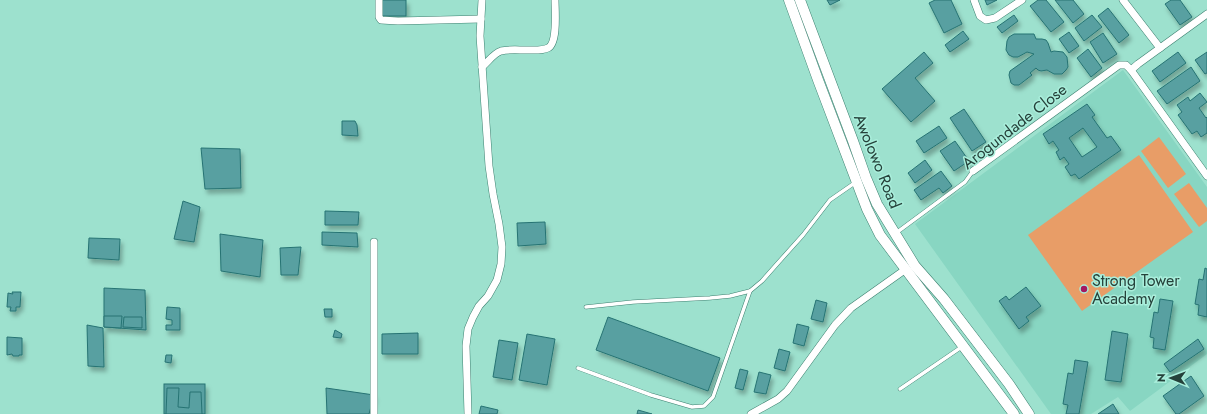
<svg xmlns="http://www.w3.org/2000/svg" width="1207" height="414" viewBox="0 0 1207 414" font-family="Jost,sans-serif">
  <defs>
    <filter id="shadow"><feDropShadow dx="2.5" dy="4.5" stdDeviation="2" flood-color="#0004"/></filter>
  </defs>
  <rect width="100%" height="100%" fill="#9de1ce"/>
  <!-- built -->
  <path fill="#88d6c2" d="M1123 70 1207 187V354L1130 411 1118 397 1091 414H1051L915 224Z"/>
  <!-- green -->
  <g fill="#e89d67">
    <path d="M1159 137 1186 174 1168 188 1141 151Z"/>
    <path d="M1139 155 1193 232 1082 311 1028 235Z"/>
    <path d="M1189 183 1207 208V221L1199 227 1174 194Z"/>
  </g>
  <!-- building -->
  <g fill="#58a0a1" stroke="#267373" fill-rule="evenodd" filter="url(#shadow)">
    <rect x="381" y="0" width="25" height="16"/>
    <path d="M827 0H840L830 5Z"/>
    <path d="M935 0H951L962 24 944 33 929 3Z"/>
    <path d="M985 0H997L987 5Z"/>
    <path d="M1038 0H1046L1064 22 1051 32 1030 6Z"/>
    <path d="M1055 0H1073L1084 14 1073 23Z"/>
    <path d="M1171 0H1180L1192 17 1180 25 1165 4Z"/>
    <path d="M1108 8 1129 35 1119 43 1098 16Z"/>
    <path d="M1014 15 1018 21 1002 33 997 27Z"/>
    <path d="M1092 15 1102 27 1084 41 1075 28Z"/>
    <path d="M963 31 969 39 950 52 945 45Z"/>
    <path d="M1069 32 1079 46 1069 53 1059 39Z"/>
    <path d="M1103 33 1117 54 1103 63 1090 42Z"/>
    <path d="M1014 34H1034L1036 39H1042L1046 40 1048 43 1051 52 1054 51 1063 52 1067 57 1068 67 1066 70 1062 74H1054L1047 70 1041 71 1038 70 1036 68 1030 73 1032 75 1019 85H1014L1011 83 1009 75 1010 71 1034 54 1027 52 1018 57H1013L1009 55 1006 50 1007 41 1009 37Z"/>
    <path d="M1088 49 1102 68 1091 77 1077 58Z"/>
    <path d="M924 52 933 63 915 78 935 101 911 122 882 89Z"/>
    <path d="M1178 52 1186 63 1160 82 1152 71Z"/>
    <path d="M1207 52V73L1205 74 1195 60Z"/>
    <path d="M1191 67 1200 81 1167 104 1157 91Z"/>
    <path d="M1200 93 1207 102 1199 108 1206 118 1207 117V133L1201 137 1197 131 1192 134 1178 115 1182 112 1177 105 1188 97 1190 101Z"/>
    <path d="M1087 104 1095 115 1092 117 1107 138 1111 136 1121 150 1079 179 1075 174 1071 176 1065 167 1069 164 1064 157 1060 160 1056 152 1059 150 1053 141 1049 144 1043 134ZM1083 128 1097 147 1082 157 1069 138Z"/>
    <path d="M964 109 986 142 972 151 950 118Z"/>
    <path d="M342 121H355L357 125 358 136 342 135Z"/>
    <path d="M939 126 947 138 924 153 916 141Z"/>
    <path d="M955 141 969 161 954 171 940 151Z"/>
    <path d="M201 148 240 149 241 188 205 189Z"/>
    <path d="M925 160 932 170 915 183 908 173Z"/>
    <path d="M941 171 952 186 943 193 939 188 921 200 914 190Z"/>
    <path d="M183 201 200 207 194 242 174 239Z"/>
    <path d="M325 211 359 212 358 225H325Z"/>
    <path d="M545 222 546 244 518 246 517 223Z"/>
    <path d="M322 232 357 233 358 247 322 245Z"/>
    <path d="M220 234 263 240 260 277 221 271Z"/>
    <path d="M89 238 120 239 119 260 88 258Z"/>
    <path d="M301 247 298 275H281L280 248Z"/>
    <path d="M1205 268 1207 269V317L1198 315 1199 305 1195 304 1199 279 1203 280Z"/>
    <path d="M1026 287 1041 306 1026 317 1029 321 1019 329 999 301 1006 296 1009 300Z"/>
    <path d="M104 288 145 290 146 330 104 327Z"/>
    <path d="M12 292H21L20 307H16V311H10L11 307H7L8 293 13 294Z"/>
    <path d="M1160 299 1173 301 1165 350 1153 348 1154 338 1150 337 1154 312 1158 313Z"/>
    <path d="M816 300 827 303 823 322 811 319Z"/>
    <path d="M167 307 180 308V330H166V325H172V320L166 319Z"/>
    <path d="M324 309H332V317H325Z"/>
    <path d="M104 316H122L121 328 104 327Z"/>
    <path d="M124 317H142V328L123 327Z"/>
    <path d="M608 317 720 358 708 391 596 350Z"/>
    <path d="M797 324 809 327 804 346 793 343Z"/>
    <path d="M87 325 103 328 104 367 88 366Z"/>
    <path d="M335 330 342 334 341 338 333 337Z"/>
    <path d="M1112 331 1128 334 1121 382 1105 380Z"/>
    <path d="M418 333V354H382V334Z"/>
    <path d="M527 334 555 339 547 385 519 380Z"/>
    <path d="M7 337 22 338V355H19V356H13L12 354 7 355Z"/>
    <path d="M1198 339 1204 349 1170 372 1164 364Z"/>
    <path d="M499 340 518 343 512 380 493 377Z"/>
    <path d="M779 349 790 352 785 371 774 368Z"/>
    <path d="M166 355H172L171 363 165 362Z"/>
    <path d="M1075 360 1088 362 1079 414H1066L1068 405 1063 404 1068 373 1073 374Z"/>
    <path d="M740 369 748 371 743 390 735 388Z"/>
    <path d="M759 372 771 375 766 394 754 392Z"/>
    <path d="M1191 376 1204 396 1179 414H1176L1163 396Z"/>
    <rect x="164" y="384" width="41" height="30"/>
    <path d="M167 388H179L178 407 189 408 190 392H201L202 414H166Z"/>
    <path d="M326 388 374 395 369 414H327Z"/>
    <path d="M1113 404 1119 414H1098Z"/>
    <path d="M481 406 498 410 497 414H479Z"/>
    <path d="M638 410 652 414H637Z"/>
  </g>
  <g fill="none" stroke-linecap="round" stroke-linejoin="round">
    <!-- lane casing -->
    <g stroke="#3d8070" stroke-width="4.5">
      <g id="lane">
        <path d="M896 233 965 182 973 171"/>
        <path d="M586 307 633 302 710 298 730 296 750 291 762 281 777 264 803 235 830 200 856 182"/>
        <path d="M578 368 651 395 692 407 704 406 713 397 750 291"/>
        <path d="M900 389 963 346"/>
      </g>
    </g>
    <!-- street casing -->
    <g stroke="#3d8070" stroke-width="8">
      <g id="street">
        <path d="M379 0V17L381 20 398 21 481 19"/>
        <path d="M974 0 980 16 986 20 995 18 1022 0"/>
        <path d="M1123 0 1160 48"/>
        <path d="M482 67C488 62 494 53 501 51 509 49 518 50 526 50 533 50 542 51 548 48 558 43 555 10 555 0"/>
        <path d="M1131 70 1138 64 1207 14"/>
        <path d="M973 171 1119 65H1126L1131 70 1207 176"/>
        <path d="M374 414V242"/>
        <path d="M468 414 466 346 468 329 473 317 479 306 488 296 497 280 501 264 502 247 499 224 493 194 489 166 480 36 482 0"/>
        <path d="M751 414 778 399 787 391 835 325 851 308 906 269"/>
      </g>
    </g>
    <!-- secondary casing -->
    <g stroke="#3d8070" stroke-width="11">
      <g id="secondary">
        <path d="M789 0 818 80 867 209 880 235 1014 414"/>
        <path d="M800 0 853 141 866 178 877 204 915 266 944 299 1009 384 1029 414"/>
      </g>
    </g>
    <!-- lane -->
    <use href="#lane" stroke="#fff" stroke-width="3.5"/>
    <!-- street -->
    <use href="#street" stroke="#fff" stroke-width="7"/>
    <!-- secondary -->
    <use href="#secondary" stroke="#fff" stroke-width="10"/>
  </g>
  <!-- markers -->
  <circle fill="#a31860" stroke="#a9eedb" stroke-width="1.5" cx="1084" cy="289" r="4"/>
  <g text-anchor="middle" stroke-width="3" stroke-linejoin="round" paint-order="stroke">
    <!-- street labels -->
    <g font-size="16" fill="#25413a" stroke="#a9eedb">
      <text transform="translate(1014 126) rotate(-38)" y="6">Arogundade Close</text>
      <text transform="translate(878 161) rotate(68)" y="6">Awolowo Road</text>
    </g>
    <!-- poi labels -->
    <g font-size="16" fill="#25413a" stroke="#a9eedb" text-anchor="start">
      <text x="1092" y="286">Strong Tower<tspan x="1092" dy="18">Academy</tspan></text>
    </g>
  </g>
  <!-- north arrow -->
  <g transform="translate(1171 378) rotate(271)" stroke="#a9eedb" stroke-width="3" paint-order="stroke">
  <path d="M0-3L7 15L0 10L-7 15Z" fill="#25413a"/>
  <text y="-6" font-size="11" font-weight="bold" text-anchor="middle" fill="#25413a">N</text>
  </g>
</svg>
